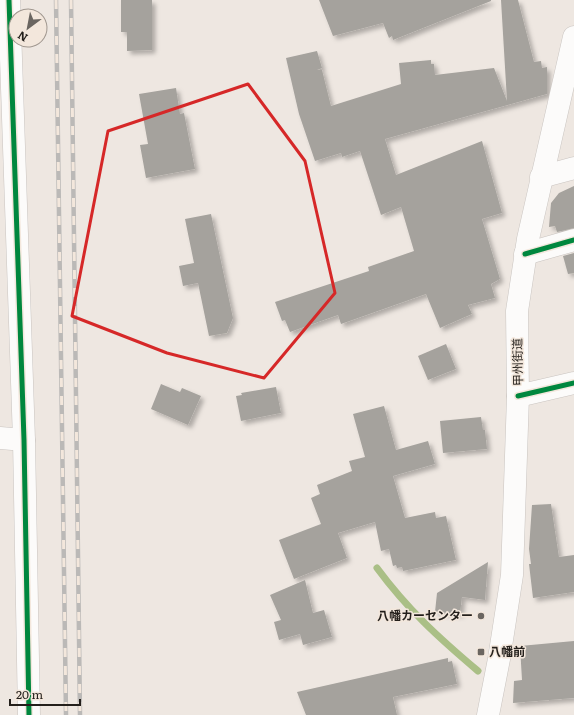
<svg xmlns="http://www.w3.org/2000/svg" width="574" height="715" viewBox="0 0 574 715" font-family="Literata,'Noto Sans JP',serif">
  <defs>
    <filter id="shadow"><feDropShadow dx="3.5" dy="3.5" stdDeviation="2" flood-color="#0004"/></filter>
  </defs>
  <rect width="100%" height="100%" fill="#eee7e1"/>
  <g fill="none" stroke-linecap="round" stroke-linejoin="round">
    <!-- stream -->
    <path stroke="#aabf86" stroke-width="7" d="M377 568C408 610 439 638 478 671"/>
  </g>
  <!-- building -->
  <g fill="#a5a29d" filter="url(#shadow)">
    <path d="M121 0H152V50L127 51V32H121Z"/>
    <path d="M319 0H491V1L393 40 392 36 389 38 383 23 333 36Z"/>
    <path d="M501 0H518L534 62 541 61 542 68 547 67V94L385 139 396 175 482 141 502 213 482 219 500 279 491 284 495 298 468 305 472 314 440 328 426 294 341 324 338 315 290 332 285 320 282 321 275 302 369 271 368 267 414 251 401 207 381 215 360 151 342 157 341 153 315 161 299 114 286 58 317 51 322 68 317 70H322L331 106 401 84 399 63 431 60V64H434L435 75 494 68 507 101Z"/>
    <path d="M176 88 180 114 184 113 195 169 146 178 140 145 148 144 139 94Z"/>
    <path d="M574 186V228L557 232 555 226 549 227 551 203 559 193Z"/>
    <path d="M211 214 233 318 227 333 209 336 198 283 183 286 179 266 194 263 185 219Z"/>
    <path d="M574 253V273L568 274 563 256Z"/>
    <path d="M446 344 456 369 428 380 418 356Z"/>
    <path d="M161 384 180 392 182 388 201 396 188 425 151 409Z"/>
    <path d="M276 387 281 413 241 421 236 396 242 395 241 393Z"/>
    <path d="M384 406 396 450 428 441 435 464 393 476 405 518 435 512 436 518 446 516 456 560 403 571 402 567 397 568 396 565 393 566 389 549 381 551 375 522 338 533 347 558 294 579 279 540 321 524 311 498 320 494 317 485 352 471 349 461 365 457 353 414Z"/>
    <path d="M481 417 483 430H485L487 449 443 453 440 421Z"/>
    <path d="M551 504 559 557 574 555V592L533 598 529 564H531L529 549 532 505Z"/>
    <path d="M488 562 485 600 462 597 460 614 435 612 437 593Z"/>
    <path d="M305 580 313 613 324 610 332 637 303 645 300 634 279 640 274 622 281 620 270 595Z"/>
    <path d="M574 641V698L513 703 514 681 522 680 520 646Z"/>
    <path d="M448 658V662L452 661 457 684 393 697 397 715H306L297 692Z"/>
  </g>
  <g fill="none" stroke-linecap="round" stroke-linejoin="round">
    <!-- minor casing -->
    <g stroke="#c9c4c0" stroke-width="23">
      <g id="minor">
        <path d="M9 0 24 440 29 715"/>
        <path d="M541 177 574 168"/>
        <path d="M525 254 574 240"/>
        <path d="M518 396 574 383"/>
        <path d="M0 438 24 440"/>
      </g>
    </g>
    <!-- highway casing -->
    <g stroke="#c9c4c0" stroke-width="23">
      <path id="highway" d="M488 715 499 659 512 575 518 396 517 311 528 239 574 37"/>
    </g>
    <!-- minor -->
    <use href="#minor" stroke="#fcfbfa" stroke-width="22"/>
    <!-- highway -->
    <use href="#highway" stroke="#fcfbfa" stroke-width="22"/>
    <!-- rail casing -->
    <g stroke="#bbb9b7" stroke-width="4.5">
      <g id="rail">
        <path d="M56 0 66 715"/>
        <path d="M71 0 80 715"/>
      </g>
    </g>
    <!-- rail -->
    <use href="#rail" stroke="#f3e7dc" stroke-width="3" stroke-dasharray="9" stroke-linecap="butt"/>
    <!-- cycleway casing -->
    <g stroke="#f3e7dc" stroke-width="8">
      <g id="cycleway">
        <path d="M9 0 24 440 29 715"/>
        <path d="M525 254 574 240"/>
        <path d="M518 396 574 383"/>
      </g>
    </g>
    <!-- cycleway -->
    <use href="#cycleway" stroke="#00873e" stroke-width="5"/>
  </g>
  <!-- marked area -->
  <path fill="none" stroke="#d62828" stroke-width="3" stroke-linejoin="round" d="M248 84 305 161 335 293 264 378 167 353 72 316 108 131Z"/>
  <!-- markers -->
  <g fill="#6a6560" stroke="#f3e7dc" stroke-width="1.5">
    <circle cx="481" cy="616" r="4"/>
    <rect x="477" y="648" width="8" height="8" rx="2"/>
  </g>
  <g text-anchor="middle" stroke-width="3" stroke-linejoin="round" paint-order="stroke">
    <!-- street labels -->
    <g font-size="12" fill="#231f1b" stroke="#f3e7dc">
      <text transform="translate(518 362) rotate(-91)" y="4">甲州街道</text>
    </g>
    <!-- poi labels -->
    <g font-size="12" font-weight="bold" fill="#231f1b" stroke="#f3e7dc" text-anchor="end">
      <text x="473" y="620">八幡カーセンター</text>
      <text x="489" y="656" text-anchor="start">八幡前</text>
    </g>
  </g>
  <!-- north arrow -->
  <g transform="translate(28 28) rotate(212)"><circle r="19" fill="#f3e7dc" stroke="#a0978f"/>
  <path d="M0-3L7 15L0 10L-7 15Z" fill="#6a6560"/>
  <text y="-6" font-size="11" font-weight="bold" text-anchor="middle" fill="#231f1b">N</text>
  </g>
  <!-- scale -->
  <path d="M10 699v6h70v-6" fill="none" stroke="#231f1b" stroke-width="2"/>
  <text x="16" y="699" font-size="12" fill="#231f1b" stroke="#f3e7dc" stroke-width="3" paint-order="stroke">20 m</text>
</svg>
